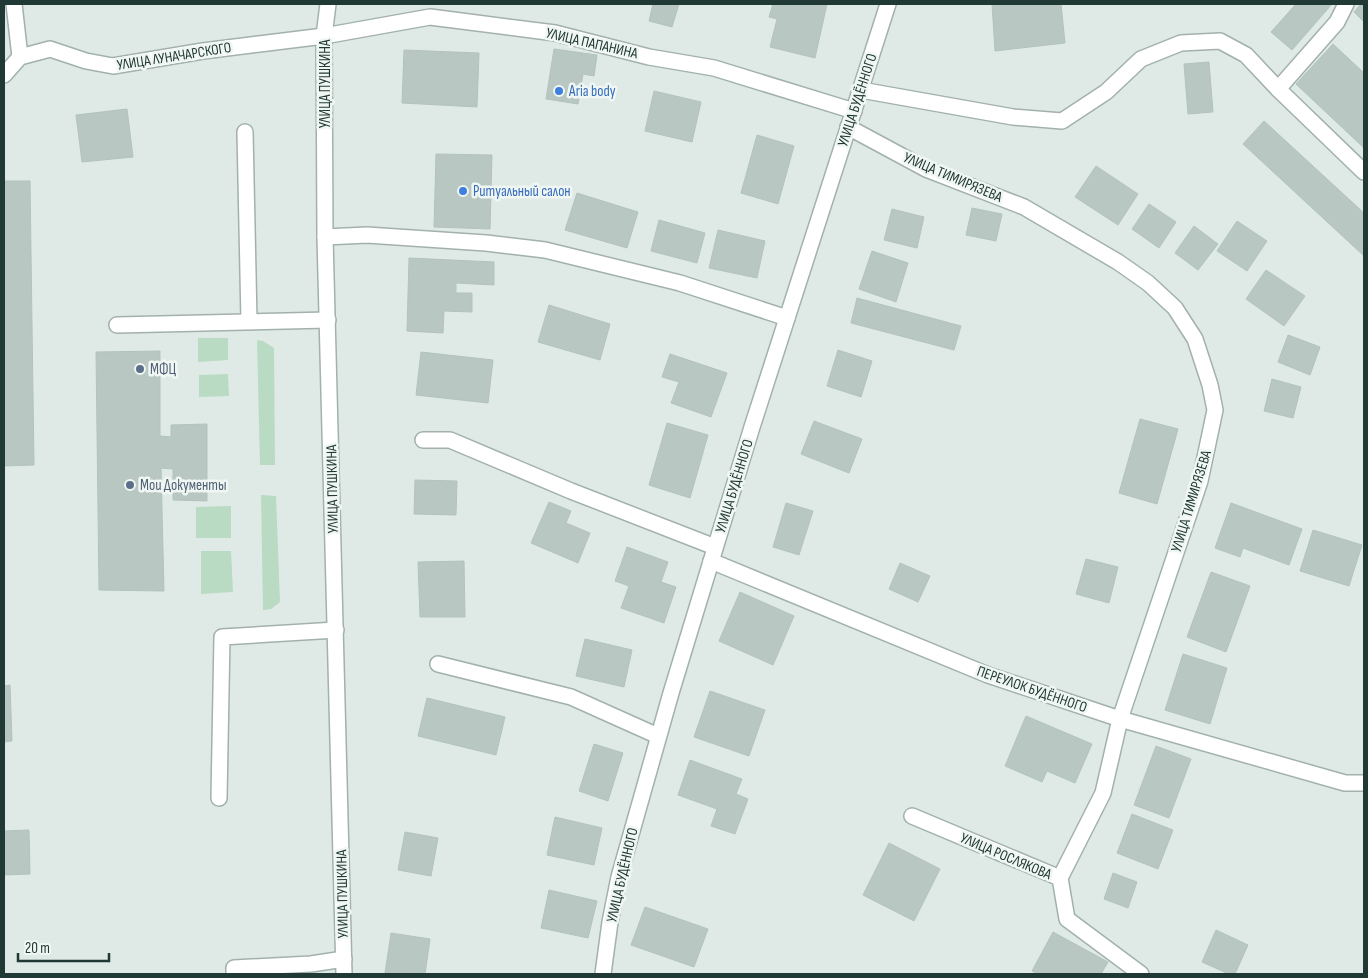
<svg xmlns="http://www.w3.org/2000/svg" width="1368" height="978" viewBox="0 0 1368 978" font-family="'Sofia Sans Condensed',sans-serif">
  <rect width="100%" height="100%" fill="#dfeae6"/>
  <!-- green -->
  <g fill="#b9dbc3">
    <path d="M198 338H228V360L198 362Z"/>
    <path d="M257 340 263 341 274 348 275 465H260Z"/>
    <path d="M228 374 229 396 199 397V375Z"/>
    <path d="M261 495 276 496 280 602 271 609 263 610Z"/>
    <path d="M231 506V538H196V507Z"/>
    <path d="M201 551H231L233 592 201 594Z"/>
  </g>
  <!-- building -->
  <g fill="#b8c7c2" stroke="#b2c3bd">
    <path d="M653 4H679L672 27 649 21Z"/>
    <path d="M773 4H827L815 58 770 47 777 19 769 17Z"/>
    <path d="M992 4H1061L1065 43 995 51Z"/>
    <path d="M1296 4H1332L1292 50 1271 32Z"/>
    <path d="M1361 4H1364V22L1354 12Z"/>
    <path d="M1333 44 1364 73V148L1296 84Z"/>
    <path d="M554 49 597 55 594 76 583 74 578 104 546 99Z"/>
    <path d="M404 50 479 53 477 107 402 103Z"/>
    <path d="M1209 62 1213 112 1188 114 1184 64Z"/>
    <path d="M654 91 701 102 692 142 645 131Z"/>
    <path d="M127 109 133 157 82 162 76 115Z"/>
    <path d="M1264 121 1364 213V256L1243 144Z"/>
    <path d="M757 135 794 146 778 204 741 193Z"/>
    <path d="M436 154 492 155 490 229 434 227Z"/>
    <path d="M1096 166 1138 194 1118 225 1075 197Z"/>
    <path d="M4 181H30L34 465 4 466Z"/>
    <path d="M577 193 638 212 627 248 565 230Z"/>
    <path d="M1149 204 1176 222 1159 248 1132 229Z"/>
    <path d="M972 208 1002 214 996 241 966 235Z"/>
    <path d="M892 209 924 217 917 248 884 240Z"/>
    <path d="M659 220 705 233 697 263 651 251Z"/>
    <path d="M1237 221 1267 241 1247 271 1217 251Z"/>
    <path d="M1194 226 1218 244 1198 270 1175 253Z"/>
    <path d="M718 230 765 241 757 278 709 268Z"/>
    <path d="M872 251 908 263 896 302 859 289Z"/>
    <path d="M409 258 494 262V285L456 283V293H472V312L444 311 443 333 407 331Z"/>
    <path d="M1266 270 1305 296 1284 326 1246 299Z"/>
    <path d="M857 298 961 326 954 350 851 323Z"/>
    <path d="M549 305 610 324 600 360 538 342Z"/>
    <path d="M1288 335 1320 347 1310 375 1278 362Z"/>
    <path d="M838 350 872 361 861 397 827 386Z"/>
    <path d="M160 351V436L171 437V425L207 424V501L173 500V469L161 468 164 591 99 590 96 352Z"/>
    <path d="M421 352 493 360 488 403 416 395Z"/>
    <path d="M670 354 727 373 711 417 671 403 679 382 662 377Z"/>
    <path d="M1272 379 1301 387 1293 418 1264 411Z"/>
    <path d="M1140 419 1178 429 1157 504 1119 493Z"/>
    <path d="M814 421 862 439 849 473 801 454Z"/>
    <path d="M667 423 708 435 690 498 649 485Z"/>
    <path d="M415 480 457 481 456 515 414 514Z"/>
    <path d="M549 502 571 511 566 523 590 533 578 563 531 543Z"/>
    <path d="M786 503 813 511 799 555 773 547Z"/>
    <path d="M1231 503 1302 529 1289 565 1243 548 1240 557 1215 548Z"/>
    <path d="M1313 530 1362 545 1349 586 1300 571Z"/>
    <path d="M627 547 668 562 661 582 676 587 664 623 621 608 629 586 615 581Z"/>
    <path d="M1086 559 1118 567 1109 603 1076 594Z"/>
    <path d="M464 561 465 617H420L418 562Z"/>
    <path d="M900 563 930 576 918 602 889 589Z"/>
    <path d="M1211 572 1250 586 1226 652 1187 637Z"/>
    <path d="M740 592 794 616 773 665 719 641Z"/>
    <path d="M585 639 632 650 624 687 576 676Z"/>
    <path d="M1183 654 1227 668 1210 724 1165 710Z"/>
    <path d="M10 685 12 741 4 742V686Z"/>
    <path d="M710 691 765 710 749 756 694 737Z"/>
    <path d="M427 698 505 717 496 755 418 736Z"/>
    <path d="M1026 716 1092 744 1075 783 1047 771 1042 782 1005 766Z"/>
    <path d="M594 744 623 753 608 801 579 791Z"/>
    <path d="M1156 746 1191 759 1169 818 1134 805Z"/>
    <path d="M690 760 742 779 736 794 748 799 735 834 711 826 717 809 678 795Z"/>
    <path d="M1132 814 1173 830 1158 869 1117 853Z"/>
    <path d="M555 817 602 828 594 865 547 855Z"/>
    <path d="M29 830 30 874 4 875V831Z"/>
    <path d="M405 832 438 838 431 876 398 870Z"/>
    <path d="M889 843 940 869 914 921 863 895Z"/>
    <path d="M1113 873 1137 882 1128 908 1104 899Z"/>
    <path d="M549 890 597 901 588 938 541 928Z"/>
    <path d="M645 907 708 929 694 967 631 945Z"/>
    <path d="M1216 930 1248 945 1235 974H1229L1202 962Z"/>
    <path d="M1053 932 1108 962 1101 974H1038L1032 971Z"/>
    <path d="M391 933 430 939 425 974 385 973Z"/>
  </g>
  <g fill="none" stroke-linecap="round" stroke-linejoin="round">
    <!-- service casing -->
    <g stroke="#a2b1ad" stroke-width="18">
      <g id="service">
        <path d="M1278 89 1337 22 1346 4"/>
        <path d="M861 90 1013 117 1062 121 1106 92 1141 59 1181 43 1220 41 1246 55 1278 89 1364 172"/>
        <path d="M245 132 249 321"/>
        <path d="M325 237 367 235 486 243 545 250 680 283 787 318"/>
        <path d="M117 325 328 320"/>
        <path d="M423 440H450L571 491 715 547"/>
        <path d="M438 664 571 697 658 736"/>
        <path d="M219 798 222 637 336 630"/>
        <path d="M234 974V968L311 964 344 959"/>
      </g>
    </g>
    <!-- minor casing -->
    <g stroke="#a2b1ad" stroke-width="18">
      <g id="minor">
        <path d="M14 4 20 57"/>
        <path d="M4 75 20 57 50 49 86 61 113 66 203 51 324 36 430 17 555 33 649 57 714 68 854 111"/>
        <path d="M848 127 926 169 1024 207 1118 262 1148 283 1175 308 1195 339 1210 385 1215 410 1200 481 1120 719 1103 793 1060 878"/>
        <path d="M711 561 988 675 1120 719 1345 783H1364"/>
        <path d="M912 816 1060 878"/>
        <path d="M1060 878 1067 919 1141 974"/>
        <path d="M603 974 610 922 619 877 671 693 752 427 888 4"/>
      </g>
    </g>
    <!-- tertiary casing -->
    <g stroke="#a2b1ad" stroke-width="18">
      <path id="tertiary" d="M328 4 324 36 325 237 344 974"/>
    </g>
    <!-- service -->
    <use href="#service" stroke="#fff" stroke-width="15"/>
    <!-- minor -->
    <use href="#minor" stroke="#fff" stroke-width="15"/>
    <!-- tertiary -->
    <use href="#tertiary" stroke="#fff" stroke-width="15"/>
  </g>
  <!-- markers -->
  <g fill="#3f7fe0" stroke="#f0f7f3" stroke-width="2">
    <circle cx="559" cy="91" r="5"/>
    <circle cx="463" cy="191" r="5"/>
  </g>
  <g fill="#5c6f8a" stroke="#f0f7f3" stroke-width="2">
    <circle cx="140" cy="369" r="5"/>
    <circle cx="130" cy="485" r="5"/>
  </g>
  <g text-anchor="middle" stroke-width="5" stroke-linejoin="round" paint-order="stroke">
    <!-- street labels -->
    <g font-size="15" fill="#213934" stroke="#f0f7f3">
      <text transform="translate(592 43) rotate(13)" y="5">УЛИЦА ПАПАНИНА</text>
      <text transform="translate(174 56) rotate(-9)" y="5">УЛИЦА ЛУНАЧАРСКОГО</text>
      <text transform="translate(325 84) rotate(-90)" y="5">УЛИЦА ПУШКИНА</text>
      <text transform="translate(857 100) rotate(-72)" y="5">УЛИЦА БУДЁННОГО</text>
      <text transform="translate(953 177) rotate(23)" y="5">УЛИЦА ТИМИРЯЗЕВА</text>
      <text transform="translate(734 486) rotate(-73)" y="5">УЛИЦА БУДЁННОГО</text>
      <text transform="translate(332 489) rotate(-91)" y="5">УЛИЦА ПУШКИНА</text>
      <text transform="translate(1191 501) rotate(-73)" y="5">УЛИЦА ТИМИРЯЗЕВА</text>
      <text transform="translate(1032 689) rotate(19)" y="5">ПЕРЕУЛОК БУДЁННОГО</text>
      <text transform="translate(1006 856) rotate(23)" y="5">УЛИЦА РОСЛЯКОВА</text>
      <text transform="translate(622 875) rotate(-77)" y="5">УЛИЦА БУДЁННОГО</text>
      <text transform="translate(342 894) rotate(-91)" y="5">УЛИЦА ПУШКИНА</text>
    </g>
    <!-- shop labels -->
    <g font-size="15" fill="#366cbe" stroke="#f0f7f3" text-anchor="start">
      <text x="569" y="96">Aria body</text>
      <text x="473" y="196">Ритуальный салон</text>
    </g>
    <!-- service labels -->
    <g font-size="15" fill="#4e5e75" stroke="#f0f7f3" text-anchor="start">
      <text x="150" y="374">МФЦ</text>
      <text x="140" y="490">Мои Документы</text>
    </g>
  </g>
  <!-- border -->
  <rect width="1368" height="978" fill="none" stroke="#213934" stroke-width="10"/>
  <!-- scale -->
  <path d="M18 953v8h91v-8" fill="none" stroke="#213934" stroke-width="2.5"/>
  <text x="25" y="953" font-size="15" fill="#213934" stroke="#f0f7f3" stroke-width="4" paint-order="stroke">20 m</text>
</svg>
